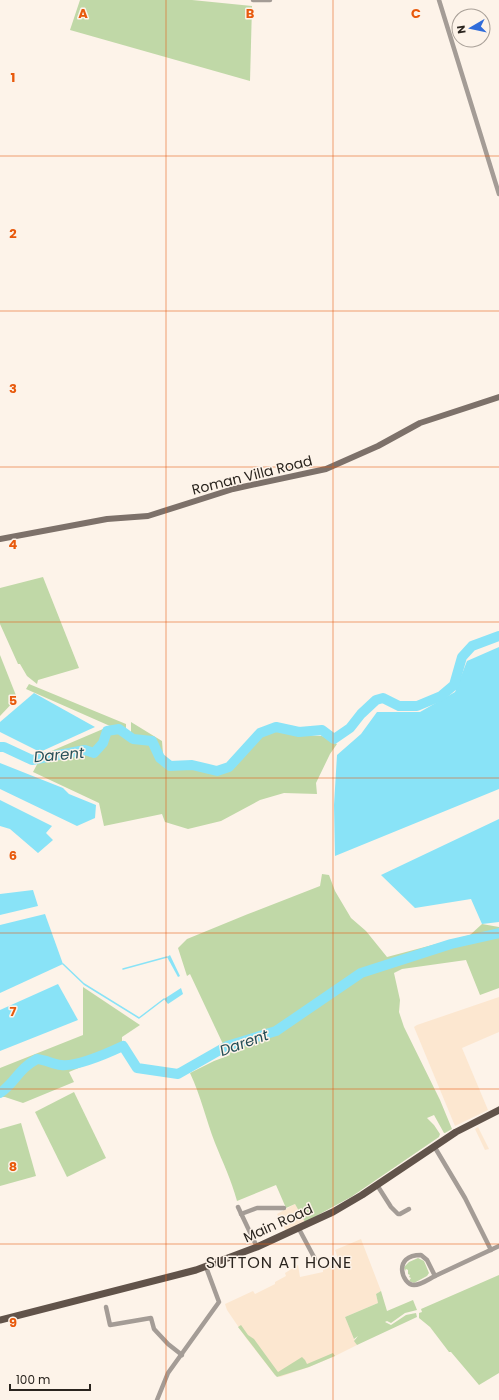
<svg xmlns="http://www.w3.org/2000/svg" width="499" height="1400" viewBox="0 0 499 1400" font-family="Poppins,sans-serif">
  <rect width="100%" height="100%" fill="#fdf3e9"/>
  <!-- built -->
  <g fill="#fce7d0">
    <path d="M499 997V1032L462 1048 488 1110 455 1126 414 1027 417 1025Z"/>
    <path d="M478 1127 489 1149 485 1150 475 1129Z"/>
    <path d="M295 1204 305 1222 286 1231 277 1214Z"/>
    <path d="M361 1239 381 1291 376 1294 378 1303 345 1317 357 1345 335 1356 309 1367 280 1377 275 1375 246 1338 227 1310 225 1304 253 1291 255 1294 275 1284V1282L286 1276 285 1273 298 1265 300 1277 323 1272V1270L339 1261 335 1250Z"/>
  </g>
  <!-- green -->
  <g fill="#c0d8a7">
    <path d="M80 0H192L252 6 250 81 70 30Z"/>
    <path d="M43 577 79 668 38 680 37 684 27 676 20 664H18L0 624V588Z"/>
    <path d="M0 655 17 698 0 716Z"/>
    <path d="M29 684 126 724V736L131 739V722L162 741 164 767 219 772 236 765 263 734 279 731 296 735 322 736 337 744 330 754 316 783 317 794 284 793 260 800 221 821 188 829 165 822 162 814 104 826 99 803 33 772 42 755 110 726 26 689Z"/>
    <path d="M322 874 329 875 335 891 351 918 366 931 387 957 470 935 482 924 499 927V988L480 995 466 960 402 969 394 973 400 1000 399 1012 404 1027 440 1100 452 1129 445 1133H444L434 1115 427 1118 434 1125 440 1134 439 1137 351 1197 305 1222 295 1204 286 1208 276 1185 237 1201C231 1179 223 1163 215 1143 206 1120 201 1096 190 1073L214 1061 230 1055 222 1042 190 974 187 976 178 948 187 939 248 914 320 886Z"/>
    <path d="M83 987 140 1025 122 1037V1050L69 1072 74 1082 23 1103 5 1097H0V1068L83 1035Z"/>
    <path d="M74 1092 106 1158 67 1177 35 1112Z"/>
    <path d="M21 1123 36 1176 0 1186V1129Z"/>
    <path d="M418 1258 424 1261 429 1273 427 1276 414 1283 409 1281 411 1278 409 1277 410 1275 408 1274V1270L406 1269 405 1271 404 1267 409 1262Z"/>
    <path d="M499 1275V1373L479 1385 451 1352H449L430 1327 419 1318V1313L422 1312 421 1309Z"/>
    <path d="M381 1291 387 1311 413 1300 417 1310 405 1313 391 1323 387 1321 385 1322 391 1325 406 1315 416 1313 417 1317 357 1345 354 1341 358 1336 354 1339 345 1317 378 1303 376 1294Z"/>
    <path d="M241 1325 248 1335 254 1339 278 1372 302 1357 305 1360 307 1364 333 1353 335 1356 309 1367 277 1377 275 1375 238 1327Z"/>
  </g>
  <!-- water -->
  <g fill="#89e3f7">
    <path d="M499 647V789L335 856 334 805 337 755 361 734 377 712H420L455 692 467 661Z"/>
    <path d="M34 693 95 727 40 752 0 732V722Z"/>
    <path d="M0 763 63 788 69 794 96 805 95 818 77 826 0 789Z"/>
    <path d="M0 800 52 826 46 833 53 840 38 853 10 829 0 826Z"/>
    <path d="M499 819V922L482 924 471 899 415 908 381 875Z"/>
    <path d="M33 890 38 906 0 915V894Z"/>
    <path d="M45 914 63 964 0 993V925Z"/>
    <path d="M170 955 180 976 178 977 167 957Z"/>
    <path d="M58 984 78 1020 0 1051V1010Z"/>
    <path d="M181 988 183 994 168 1004 164 999Z"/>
  </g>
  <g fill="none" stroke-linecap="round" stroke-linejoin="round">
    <!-- stream -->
    <g stroke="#89e3f7" stroke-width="1.5">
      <path d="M63 964 84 984 139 1018 164 999"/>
      <path d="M123 969 167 957"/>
    </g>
    <!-- river -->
    <g stroke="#89e3f7" stroke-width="10">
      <path d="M0 747H4L32 760 85 750 94 753 103 743 107 731 119 729 133 739 152 741 160 758 170 766 192 765 217 771 229 767 260 733 276 727 299 732 322 730 334 739 350 728 361 714 376 700 383 698 399 706H417L441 696 454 685 462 657 472 646 499 636"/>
      <path d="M0 1093C16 1082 18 1069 37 1059 46 1060 53 1064 61 1065 77 1067 108 1053 123 1046L137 1068 178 1074 227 1046 276 1031 361 973 451 944 499 933"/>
    </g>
    <!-- street -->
    <g stroke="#a49c96" stroke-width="4.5">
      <path d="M253 0H270"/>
      <path d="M439 0 499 194"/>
      <path d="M434 1146 465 1198 491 1250"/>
      <path d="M377 1185 391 1207 398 1214H400L409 1209"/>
      <path d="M238 1207 257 1247"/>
      <path d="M241 1214 257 1208H284"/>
      <path d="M299 1229 315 1259"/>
      <path d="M421 1255 427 1260 435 1276C429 1279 421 1285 414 1285 402 1285 392 1255 421 1255Z"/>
      <path d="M435 1276 499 1246"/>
      <path d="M106 1307 110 1325 151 1318 154 1329 168 1344 182 1355"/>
      <path d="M157 1400 168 1373 219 1302 206 1267"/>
    </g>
    <!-- secondary -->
    <path stroke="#7d716a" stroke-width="6" d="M0 539 107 519 148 516 233 489 326 469 378 446 420 423 499 397"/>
    <!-- primary -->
    <path stroke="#61534a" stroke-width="7" d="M0 1320 196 1270 257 1247 333 1212 362 1195 456 1132 499 1110"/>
  </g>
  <!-- grid -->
  <path fill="none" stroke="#e8590c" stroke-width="1" stroke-opacity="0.55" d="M166 0V1400M333 0V1400M0 156H499M0 311H499M0 467H499M0 622H499M0 778H499M0 933H499M0 1089H499M0 1244H499"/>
  <g text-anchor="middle" stroke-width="3" stroke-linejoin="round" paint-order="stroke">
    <!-- street labels -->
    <g font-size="14" fill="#2a241e" stroke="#fdf3e9">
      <text transform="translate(252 475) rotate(-14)" y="5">Roman Villa Road</text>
      <text transform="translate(278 1223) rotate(-24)" y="5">Main Road</text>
    </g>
    <!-- water labels -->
    <g font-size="15" font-style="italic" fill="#244d56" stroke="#fdf3e9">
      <text transform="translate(59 755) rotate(-5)" y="5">Darent</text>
      <text transform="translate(244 1043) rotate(-20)" y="5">Darent</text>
    </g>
    <!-- quarter labels -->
    <g font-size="16" letter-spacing="1" fill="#2a241e" stroke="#fdf3e9">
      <text x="279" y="1268">SUTTON AT HONE</text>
    </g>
  </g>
  <g font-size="13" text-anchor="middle" font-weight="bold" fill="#e8590c" stroke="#fdf3e9" stroke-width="3" stroke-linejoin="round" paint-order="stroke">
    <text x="83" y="18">A</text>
    <text x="250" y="18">B</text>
    <text x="416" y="18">C</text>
    <text x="13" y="82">1</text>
    <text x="13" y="238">2</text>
    <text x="13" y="393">3</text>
    <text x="13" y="549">4</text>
    <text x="13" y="705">5</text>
    <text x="13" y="860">6</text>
    <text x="13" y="1016">7</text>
    <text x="13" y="1171">8</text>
    <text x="13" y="1327">9</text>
  </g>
  <!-- north arrow -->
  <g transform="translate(471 28) rotate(261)"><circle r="19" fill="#fdf3e9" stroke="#a9a098"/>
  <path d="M0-3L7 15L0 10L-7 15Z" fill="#306cda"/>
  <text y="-6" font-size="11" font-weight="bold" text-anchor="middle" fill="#2a241e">N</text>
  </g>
  <!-- scale -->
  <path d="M10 1384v6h80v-6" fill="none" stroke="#2a241e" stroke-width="2"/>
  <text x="16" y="1384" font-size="12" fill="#2a241e" stroke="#fdf3e9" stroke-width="3" paint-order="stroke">100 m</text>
</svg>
